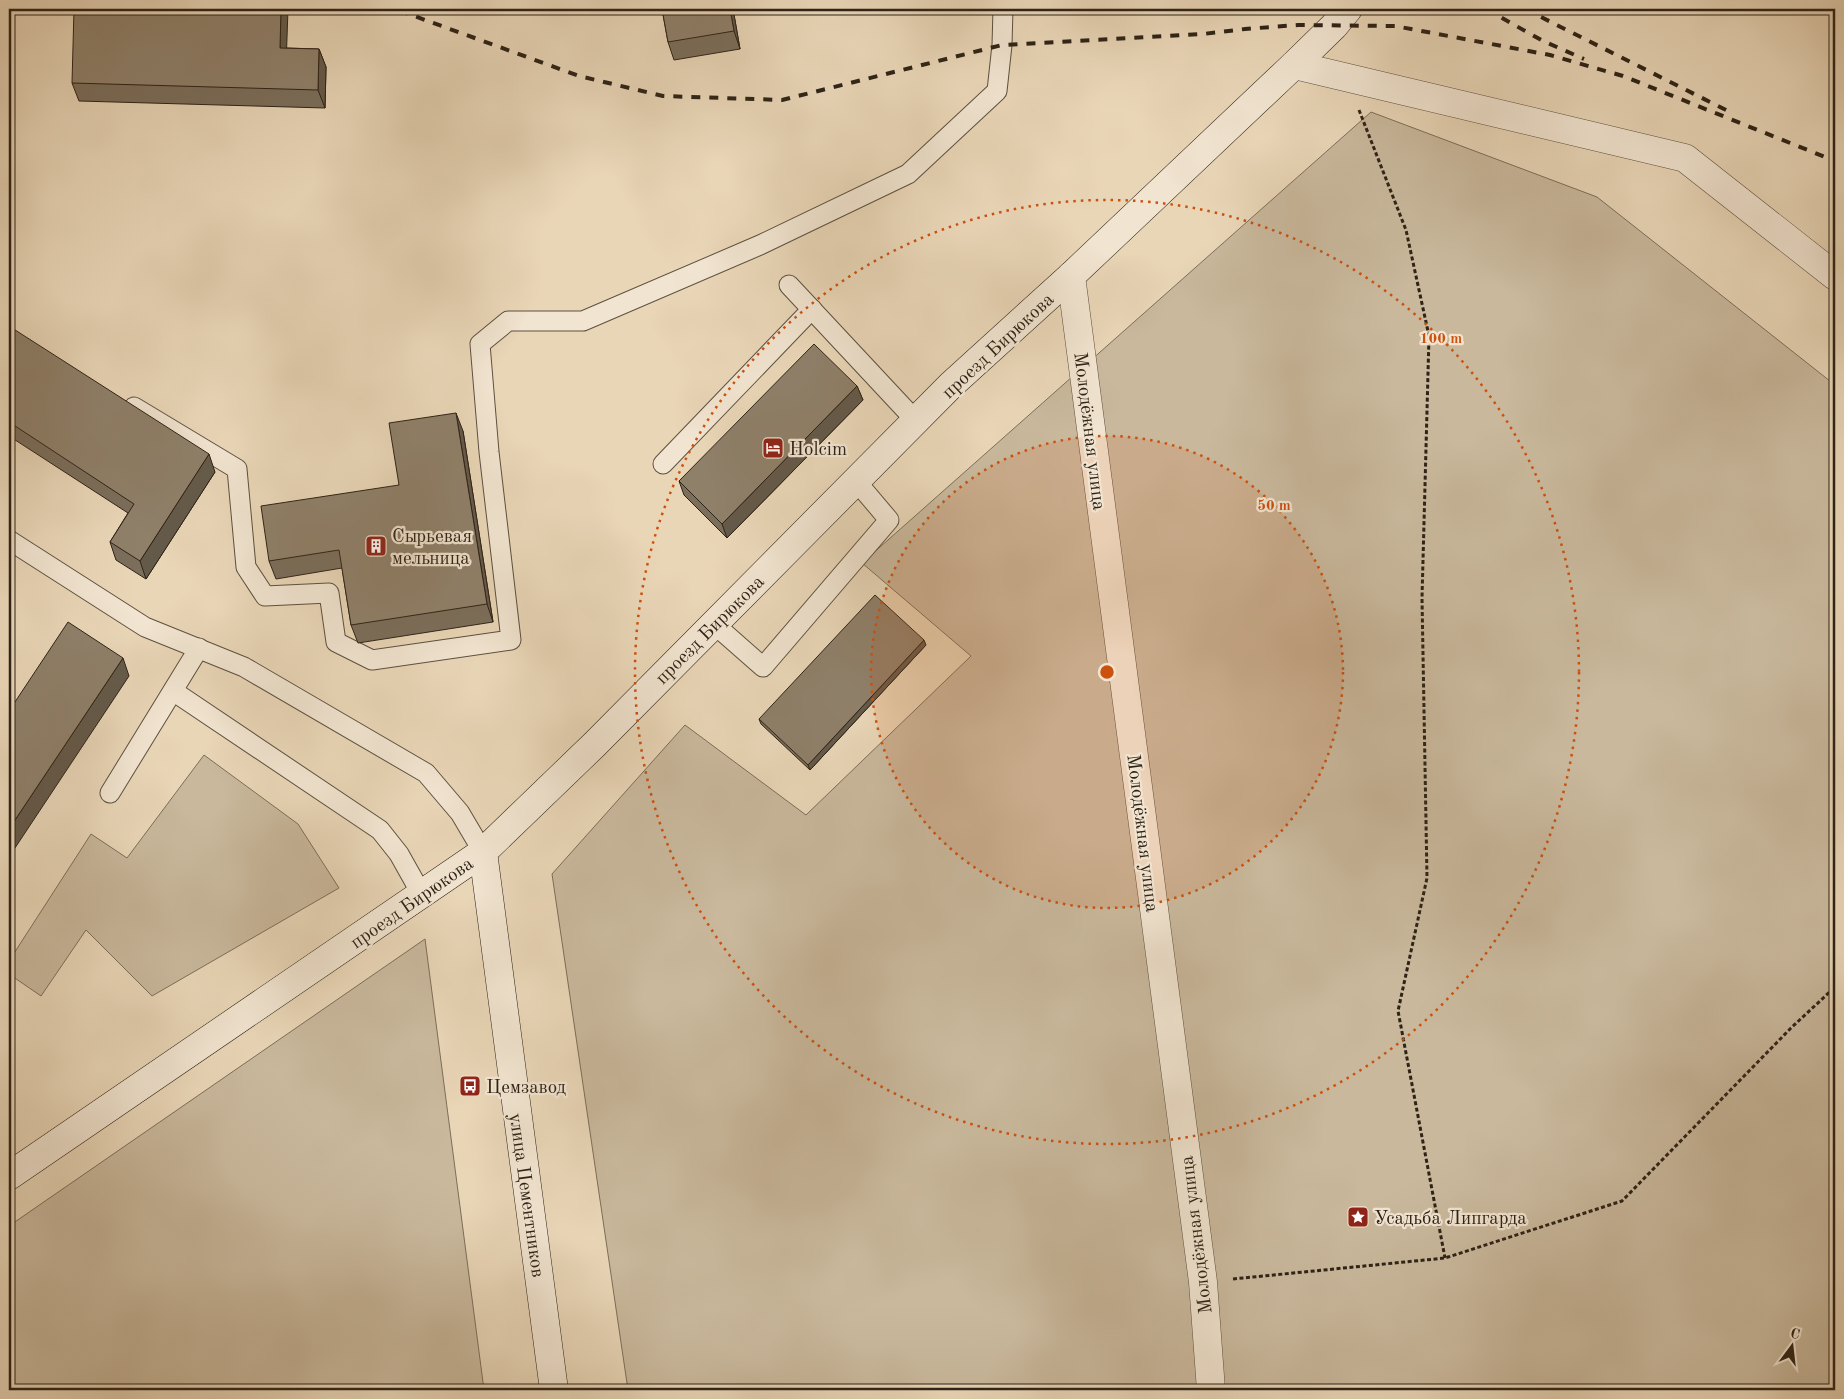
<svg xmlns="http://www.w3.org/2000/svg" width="1844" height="1399" viewBox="0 0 1844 1399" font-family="'Old Standard TT',serif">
  <rect width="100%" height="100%" fill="#e9d6b7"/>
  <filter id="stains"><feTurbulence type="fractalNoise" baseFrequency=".004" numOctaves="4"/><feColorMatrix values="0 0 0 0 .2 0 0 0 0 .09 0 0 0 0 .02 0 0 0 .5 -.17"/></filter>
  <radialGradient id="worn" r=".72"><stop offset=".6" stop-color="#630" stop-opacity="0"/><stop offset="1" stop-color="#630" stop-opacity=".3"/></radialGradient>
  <!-- green -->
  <g fill="#c9b89c" stroke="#7c6e5a">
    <path d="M1371 112 1597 197 1835 385V1390H628L552 874 685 725 806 815 971 656 862 563Z"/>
    <path d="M204 755 298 824 339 888 152 996 86 930 41 996 9 974V961L91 834 127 858Z"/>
    <path d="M425 939 484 1390H9V1226Z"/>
  </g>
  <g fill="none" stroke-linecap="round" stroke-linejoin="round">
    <!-- lane casing -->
    <g stroke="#5d503f" stroke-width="21">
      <g id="lane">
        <path d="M789 285 916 421"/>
        <path d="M134 407 237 469 246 567 265 596 329 593 336 642 372 660 511 640 489 452 480 344 508 321H583L760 245 908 174 997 91 1002 45 1003 9"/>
        <path d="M663 464 812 309"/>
        <path d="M9 540 145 627 244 667 426 773 460 813 483 852"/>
        <path d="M714 624 763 667 889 520 856 481"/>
        <path d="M173 691 380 830 399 854 422 895"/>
        <path d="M110 793 199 648"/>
      </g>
    </g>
    <!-- street casing -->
    <g stroke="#5d503f" stroke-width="29">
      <g id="street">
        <path d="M1294 65 1685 158 1835 276"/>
        <path d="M1071 276 1203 1282 1211 1390"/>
      </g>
    </g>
    <!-- secondary casing -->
    <g stroke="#2e2317" stroke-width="29">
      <g id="secondary">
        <path d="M483 852 554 1390"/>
        <path d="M9 1176 483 852 595 744 951 385 1071 276 1294 65 1334 26 1348 9"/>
      </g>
    </g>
    <!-- path -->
    <g stroke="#2e2317" stroke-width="3" stroke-dasharray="4 2.5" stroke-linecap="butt">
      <path d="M1359 110 1406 230 1429 336 1422 598 1427 878 1398 1011 1445 1258"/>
      <path d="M1233 1279 1445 1258 1622 1201 1791 1028 1835 987"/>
    </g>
    <!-- lane -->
    <use href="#lane" stroke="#f1e4d0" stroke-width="19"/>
    <!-- street -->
    <use href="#street" stroke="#f1e4d0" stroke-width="28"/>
    <!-- secondary -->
    <use href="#secondary" stroke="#f1e4d0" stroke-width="28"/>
    <!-- rail -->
    <g stroke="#2e2317" stroke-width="4" stroke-dasharray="9 9" stroke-linecap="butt">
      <path d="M400 9 406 13 579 76 663 96 782 100 1002 45 1203 34 1245 29 1298 25 1395 26 1550 55 1623 76 1835 161"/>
      <path d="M1486 9 1543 41 1584 59"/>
      <path d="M1525 9 1728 111"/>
    </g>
  </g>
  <!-- wall -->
  <g fill="#7b6e5b" stroke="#2e2317">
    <path d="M662 9H733L740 49 674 60 668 42Z"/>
    <path d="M287 48 319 49 326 67 325 108 79 101 72 83Z"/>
    <path d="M9 333 215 472 146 579 116 560 110 542 128 513 9 436Z"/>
    <path d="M857 386 863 400 727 538 684 495 679 481Z"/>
    <path d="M463 431 493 622 358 643 351 625 342 568 276 579 269 561 399 485Z"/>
    <path d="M926 645 810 770 761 724 759 719Z"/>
  </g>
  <!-- shaded-wall -->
  <g fill="#645a4a" stroke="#2e2317">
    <path d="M281 9H288L286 66 280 48Z"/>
    <path d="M730 9H733L740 49 734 31Z"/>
    <path d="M319 49 326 67 325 108 318 90Z"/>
    <path d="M857 386 863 400 727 538 722 524Z"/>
    <path d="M456 413 463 431 493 622 487 604Z"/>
    <path d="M209 454 215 472 146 579 140 561Z"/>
    <path d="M924 640 926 645 810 770 808 765Z"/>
    <path d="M123 658 129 676 9 857V829Z"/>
  </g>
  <!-- building -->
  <g fill="#8f806a" stroke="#2e2317">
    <path d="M74 9H281L280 48 319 49 318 90 72 83Z"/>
    <path d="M662 9H730L734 31 668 42Z"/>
    <path d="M12 328 209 454 140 561 110 542 134 504 9 422V333Z"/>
    <path d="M814 344 857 386 722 524 679 481Z"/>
    <path d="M456 413 487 604 351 625 339 550 269 561 261 506 399 485 389 423Z"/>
    <path d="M875 595 924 640 808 765 759 719Z"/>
    <path d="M68 622 123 658 9 829V711Z"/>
  </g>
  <!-- distance rings -->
  <circle cx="1107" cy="672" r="236" fill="#cc510e" fill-opacity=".12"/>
  <g fill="none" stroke="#cc510e" stroke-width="2.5" stroke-dasharray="2.5 5">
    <circle cx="1107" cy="672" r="236"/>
    <circle cx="1107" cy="672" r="472"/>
  </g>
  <!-- icons -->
  <defs>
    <g id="hotel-square" transform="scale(1.125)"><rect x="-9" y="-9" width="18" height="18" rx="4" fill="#8f2418" stroke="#f1e4d0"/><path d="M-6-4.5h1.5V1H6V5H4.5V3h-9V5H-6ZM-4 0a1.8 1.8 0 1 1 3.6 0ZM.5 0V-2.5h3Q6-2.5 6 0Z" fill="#fff"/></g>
    <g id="building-square" transform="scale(1.125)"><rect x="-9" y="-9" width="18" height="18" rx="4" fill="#8f2418" stroke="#f1e4d0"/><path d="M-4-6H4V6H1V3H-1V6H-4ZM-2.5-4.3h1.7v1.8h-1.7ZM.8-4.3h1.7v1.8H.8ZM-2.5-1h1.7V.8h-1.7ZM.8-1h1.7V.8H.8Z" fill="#fff"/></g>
    <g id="bus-square" transform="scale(1.125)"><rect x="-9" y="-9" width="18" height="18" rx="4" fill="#8f2418" stroke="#f1e4d0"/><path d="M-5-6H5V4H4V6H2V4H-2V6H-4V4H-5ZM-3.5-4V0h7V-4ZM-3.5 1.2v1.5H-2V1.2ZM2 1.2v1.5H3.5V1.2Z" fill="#fff"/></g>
    <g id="sight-square" transform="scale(1.125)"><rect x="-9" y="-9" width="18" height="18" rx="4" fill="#8f2418" stroke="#f1e4d0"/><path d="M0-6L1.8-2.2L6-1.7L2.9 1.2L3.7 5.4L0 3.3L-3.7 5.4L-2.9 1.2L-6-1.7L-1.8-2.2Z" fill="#fff"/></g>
  </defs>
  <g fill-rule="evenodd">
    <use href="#hotel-square" x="773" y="448"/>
    <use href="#building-square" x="376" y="546"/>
    <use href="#bus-square" x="470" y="1086"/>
    <use href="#sight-square" x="1358" y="1217"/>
  </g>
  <g text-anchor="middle" stroke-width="4.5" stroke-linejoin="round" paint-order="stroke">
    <!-- street labels -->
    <g font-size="19" fill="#2e2317" stroke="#f1e4d0">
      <text transform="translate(997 345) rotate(-43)" y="7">проезд Бирюкова</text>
      <text transform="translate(1091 431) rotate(83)" y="7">Молодёжная улица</text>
      <text transform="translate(709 629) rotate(-45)" y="7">проезд Бирюкова</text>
      <text transform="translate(1144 833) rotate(83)" y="7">Молодёжная улица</text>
      <text transform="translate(411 902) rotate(-35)" y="7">проезд Бирюкова</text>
      <text transform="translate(528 1195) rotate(82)" y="7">улица Цементников</text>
      <text transform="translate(1195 1235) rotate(-97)" y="7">Молодёжная улица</text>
    </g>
    <!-- poi labels -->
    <g font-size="19" fill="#2e2317" stroke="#f1e4d0" text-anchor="start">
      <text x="789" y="455">Holcim</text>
      <text x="392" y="542">Сырьевая<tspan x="392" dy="22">мельница</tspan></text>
      <text x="486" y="1093">Цемзавод</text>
      <text x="1374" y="1224">Усадьба Липгарда</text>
    </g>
  </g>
  <circle cx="1107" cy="672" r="8" fill="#cc510e" stroke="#f1e4d0" stroke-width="2.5"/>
  <g font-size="15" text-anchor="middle" font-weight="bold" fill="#cc510e" stroke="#f1e4d0" stroke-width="4.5" stroke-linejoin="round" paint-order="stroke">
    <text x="1441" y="343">100 m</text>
    <text x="1274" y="510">50 m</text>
  </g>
  <!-- margin -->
  <rect width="1844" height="1399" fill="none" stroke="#e9d6b7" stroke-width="30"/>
  <rect x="10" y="10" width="1824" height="1379" fill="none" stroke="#2e2317" stroke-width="2.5"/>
  <rect x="15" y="15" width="1814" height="1369" fill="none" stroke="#2e2317"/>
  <!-- north arrow -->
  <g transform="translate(1792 1346) rotate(15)" stroke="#f1e4d0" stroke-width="4" paint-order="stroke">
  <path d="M0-4L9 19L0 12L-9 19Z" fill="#2e2317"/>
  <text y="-8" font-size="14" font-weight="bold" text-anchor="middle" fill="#2e2317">С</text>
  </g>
  <rect width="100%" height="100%" filter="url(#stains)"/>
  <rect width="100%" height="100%" fill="url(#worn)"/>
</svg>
